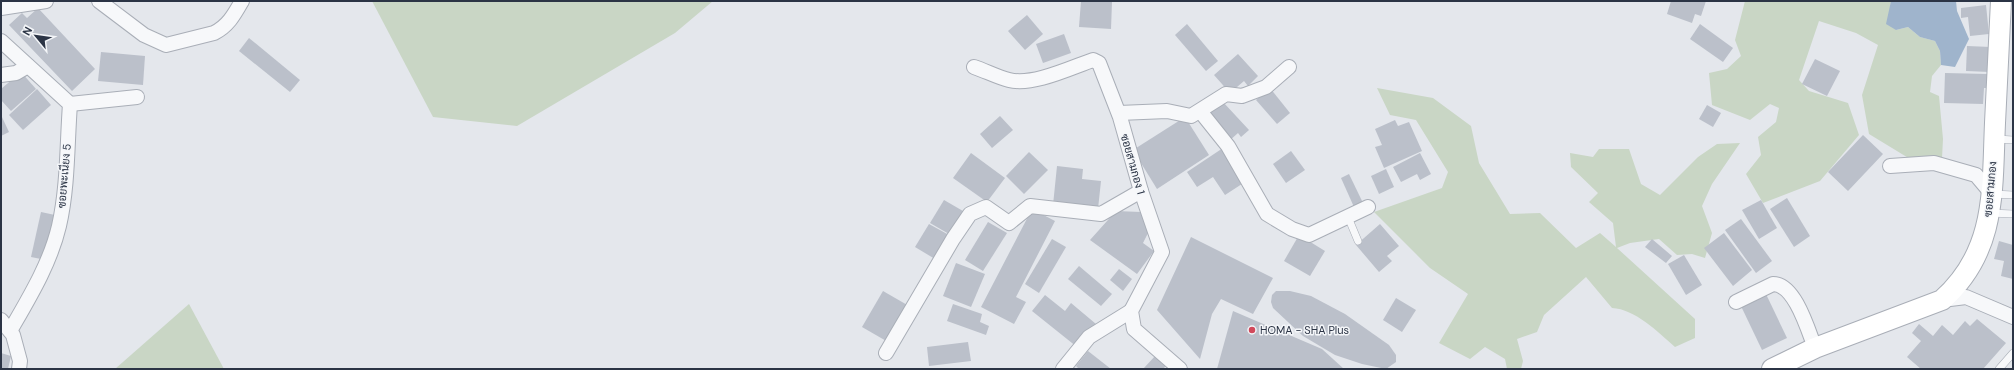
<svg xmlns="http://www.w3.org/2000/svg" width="2014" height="370" viewBox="0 0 2014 370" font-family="'DM Sans',Sarabun,sans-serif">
  <rect width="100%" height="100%" fill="#e4e7ec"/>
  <!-- green -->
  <g fill="#c9d6c5">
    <path d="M372 1H713L675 33 517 126 433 117Z"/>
    <path d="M1745 1H1891L1889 15 1896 30 1908 27 1920 37 1935 41 1940 51 1941 65 1932 76 1930 92 1939 96 1943 139 1942 158 1915 162 1869 134 1862 95 1878 45 1856 33 1819 21 1799 80 1809 91 1848 103 1859 135 1820 181 1763 203 1746 174 1761 155 1758 137 1776 122 1779 108 1770 104 1750 120 1712 105 1709 73 1727 69 1741 56 1735 40Z"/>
    <path d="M1377 88 1433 98 1471 126 1479 163 1510 214 1540 213 1576 248 1600 233 1616 247 1613 223 1589 202 1598 193 1571 167 1570 153 1593 157 1599 149H1629L1641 184 1660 195 1698 157 1717 144 1740 143 1712 184 1702 206 1712 233 1705 258 1692 254 1677 255 1659 239 1630 243 1617 248 1695 319V338L1675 347C1658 332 1635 309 1612 308L1586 277 1544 315 1537 332 1517 339 1523 361 1521 369H1507L1505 359 1485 347 1470 359 1439 343 1468 294 1430 268 1374 212 1442 188 1448 172 1416 120 1390 115Z"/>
    <path d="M189 304 224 369H115Z"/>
  </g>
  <!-- water -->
  <path fill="#9fb4cc" d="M1891 1H1956L1957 11 1969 39 1955 67 1941 65 1940 51 1935 41 1920 37 1908 27 1896 30 1886 24Z"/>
  <!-- building -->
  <g fill="#bbc0ca">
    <path d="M1081 1 1112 2 1111 29 1079 27Z"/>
    <path d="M1671 1H1706L1701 16 1695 14 1692 23 1667 14Z"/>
    <path d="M1986 5 1989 34 1970 36 1968 17 1961 18V8Z"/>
    <path d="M38 8 95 69 72 91 9 25 22 13 27 18Z"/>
    <path d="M1027 15 1043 34 1025 50 1008 31Z"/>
    <path d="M1187 24 1218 61 1206 71 1175 35Z"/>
    <path d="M1700 24 1733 48 1723 62 1690 39Z"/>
    <path d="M1064 34 1071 53 1043 63 1036 44Z"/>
    <path d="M249 38 300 80 290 92 239 51Z"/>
    <path d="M1967 46 1991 47 1990 72 1966 71Z"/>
    <path d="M101 52 145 56 143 85 98 81Z"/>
    <path d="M1238 54 1258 76 1248 86 1244 81 1230 93 1214 75Z"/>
    <path d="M1815 59 1840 71 1827 96 1802 84Z"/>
    <path d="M21 72 36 89 11 111 1 100V89Z"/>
    <path d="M1945 73 1988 74V88H1984L1983 104 1944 103Z"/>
    <path d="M1270 88 1290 113 1277 124 1256 100Z"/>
    <path d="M37 89 51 105 23 130 9 115Z"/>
    <path d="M1223 102 1249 130 1241 137 1238 133 1229 141 1206 116Z"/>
    <path d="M1707 105 1721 113 1713 127 1699 119Z"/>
    <path d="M1 115 9 132 1 136Z"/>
    <path d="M1000 116 1013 130 992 148 980 134Z"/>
    <path d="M1185 117 1209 155 1157 189 1133 150Z"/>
    <path d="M1395 120 1398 126 1409 122 1422 151 1384 168 1375 147 1382 145 1375 129Z"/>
    <path d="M1863 135 1883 154 1848 191 1828 172Z"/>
    <path d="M1223 148 1245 182 1225 195 1213 177 1197 187 1187 172Z"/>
    <path d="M1291 151 1305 170 1286 183 1273 164Z"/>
    <path d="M1029 152 1048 170 1024 194 1006 176Z"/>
    <path d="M971 153 1005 178 987 202 953 178Z"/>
    <path d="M1420 153 1431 174 1420 180 1417 174 1401 182 1393 167Z"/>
    <path d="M1057 166 1083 169 1082 179 1101 181 1098 209 1053 205Z"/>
    <path d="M1386 169 1394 187 1379 194 1371 176Z"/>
    <path d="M1349 174 1363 203 1354 207 1341 178Z"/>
    <path d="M1787 198 1810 236 1794 247 1770 209Z"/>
    <path d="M944 200 963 211 949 234 930 223Z"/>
    <path d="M1761 200 1777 228 1759 239 1742 210Z"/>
    <path d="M1032 209 1055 221 1016 297 1026 302 1014 324 981 307Z"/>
    <path d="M1116 211 1141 212 1149 231 1143 243 1154 251 1137 274 1090 240Z"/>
    <path d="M41 212 55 215 46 260 31 257Z"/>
    <path d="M1741 219 1772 261 1756 273 1725 230Z"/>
    <path d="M988 222 1007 233 983 271 965 260Z"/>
    <path d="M929 224 949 235 935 259 915 247Z"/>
    <path d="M1380 224 1399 246 1387 256 1392 261 1379 272 1356 245Z"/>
    <path d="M1724 233 1752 270 1733 286 1704 248Z"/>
    <path d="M1299 235 1325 251 1310 276 1284 261Z"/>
    <path d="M1191 237 1273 278 1253 314 1221 299 1212 314 1200 359 1157 310Z"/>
    <path d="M1052 239 1066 247 1039 293 1025 284Z"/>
    <path d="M1652 239 1672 256 1666 263 1645 247Z"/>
    <path d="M1999 241 2013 245V279L2001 276 2004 261 1994 259Z"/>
    <path d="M1684 255 1702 285 1686 295 1668 264Z"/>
    <path d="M956 263 985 274 971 307 943 296Z"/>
    <path d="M1079 266 1112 294 1101 306 1068 279Z"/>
    <path d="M1119 269 1132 279 1123 291 1110 280Z"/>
    <path d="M883 291 909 306 888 342 862 327Z"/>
    <path d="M1276 291H1290L1311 296 1345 314 1389 345 1396 355V362L1386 369 1362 364 1335 355 1303 336 1273 308 1271 302 1272 295Z"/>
    <path d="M1765 292 1787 338 1762 350 1740 304Z"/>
    <path d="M1045 295 1065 311 1071 303 1096 324 1077 347 1032 311Z"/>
    <path d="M1396 298 1416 310 1402 332 1383 320Z"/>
    <path d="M953 304 982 314 980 322 989 326 986 335 947 321Z"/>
    <path d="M1233 311 1322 349 1344 369H1217Z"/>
    <path d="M1977 319 2006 343 1983 369H1921L1907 357 1921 341 1912 333 1919 324 1933 336 1942 325 1953 335 1965 321 1970 326Z"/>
    <path d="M968 342 971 361 929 366 927 347Z"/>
    <path d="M1088 351 1111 369H1079L1076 366Z"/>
    <path d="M1 353 11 356 8 369H1Z"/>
    <path d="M1156 355 1167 365 1163 369H1143Z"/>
  </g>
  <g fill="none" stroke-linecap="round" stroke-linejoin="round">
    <!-- lane casing -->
    <g stroke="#a9aeb7" stroke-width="8">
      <g id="lane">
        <path d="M1997 139 2013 140"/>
        <path d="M1993 194 2013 195"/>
        <path d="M1990 213 2013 214"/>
        <path d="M1348 217 1358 241"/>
        <path d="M1999 369 2013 353"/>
      </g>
    </g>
    <!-- street casing -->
    <g stroke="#a9aeb7" stroke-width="16">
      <g id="street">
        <path d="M99 1 144 35 166 45 214 33C228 26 234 15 242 1"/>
        <path d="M1 8 46 1"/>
        <path d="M1 41 70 104C67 144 68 187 59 226 50 264 29 298 10 331"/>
        <path d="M974 67C986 71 997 77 1009 80 1033 86 1070 68 1093 60L1099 63 1120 117 1141 191 1162 252 1131 311 1134 329 1180 369"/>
        <path d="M1 75 16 73 28 66"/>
        <path d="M70 104 137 97"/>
        <path d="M1200 111 1228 146 1267 214 1292 229 1309 235 1368 207"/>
        <path d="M1119 113 1167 111 1191 116 1226 94 1242 96 1266 87 1289 67"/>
        <path d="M1890 166 1934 163 1976 175 1992 194"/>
        <path d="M1942 300 1966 297 2013 317"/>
        <path d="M1736 302 1773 284C1795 284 1808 330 1815 348"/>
        <path d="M1 320 13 335 20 361 19 369"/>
        <path d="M886 353 953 239 970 214 986 207 1009 223 1030 206 1101 214 1141 191"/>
        <path d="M1063 369 1089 337 1131 311"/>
      </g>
    </g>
    <!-- secondary casing -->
    <g stroke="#a9aeb7" stroke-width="22">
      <path id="secondary" d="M1772 369 1815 348 1942 300C1997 251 1992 190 1995 123 1997 82 1999 42 2001 1"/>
    </g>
    <!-- lane -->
    <use href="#lane" stroke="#f7f8fa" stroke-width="7"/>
    <!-- street -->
    <use href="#street" stroke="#f7f8fa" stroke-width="14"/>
    <!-- secondary -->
    <use href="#secondary" stroke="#fff" stroke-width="20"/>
  </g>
  <!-- markers -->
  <circle fill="#d1495b" stroke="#f4f6f9" stroke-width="1.5" cx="1252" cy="330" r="4"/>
  <g text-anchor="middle" stroke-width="3" stroke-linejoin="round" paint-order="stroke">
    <!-- street labels -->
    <g font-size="11" fill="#2b3445" stroke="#f4f6f9">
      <text transform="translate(1133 164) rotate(74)" y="4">ซอยสามกอง 1</text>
      <text transform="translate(64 176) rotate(-85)" y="4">ซอยพะเนียง 5</text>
      <text transform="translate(1990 189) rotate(-85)" y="4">ซอยสามกอง</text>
    </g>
    <!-- poi labels -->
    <g font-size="11" fill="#2b3445" stroke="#f4f6f9" text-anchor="start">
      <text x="1260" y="334">HOMA - SHA Plus</text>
    </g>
  </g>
  <!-- border -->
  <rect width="2014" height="370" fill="none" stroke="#2b3445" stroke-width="4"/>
  <!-- north arrow -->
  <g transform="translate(36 36) rotate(299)" stroke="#f4f6f9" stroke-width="3" paint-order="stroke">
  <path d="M0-3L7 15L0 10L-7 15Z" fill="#2b3445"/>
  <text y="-6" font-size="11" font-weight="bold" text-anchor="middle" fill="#2b3445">N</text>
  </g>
</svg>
